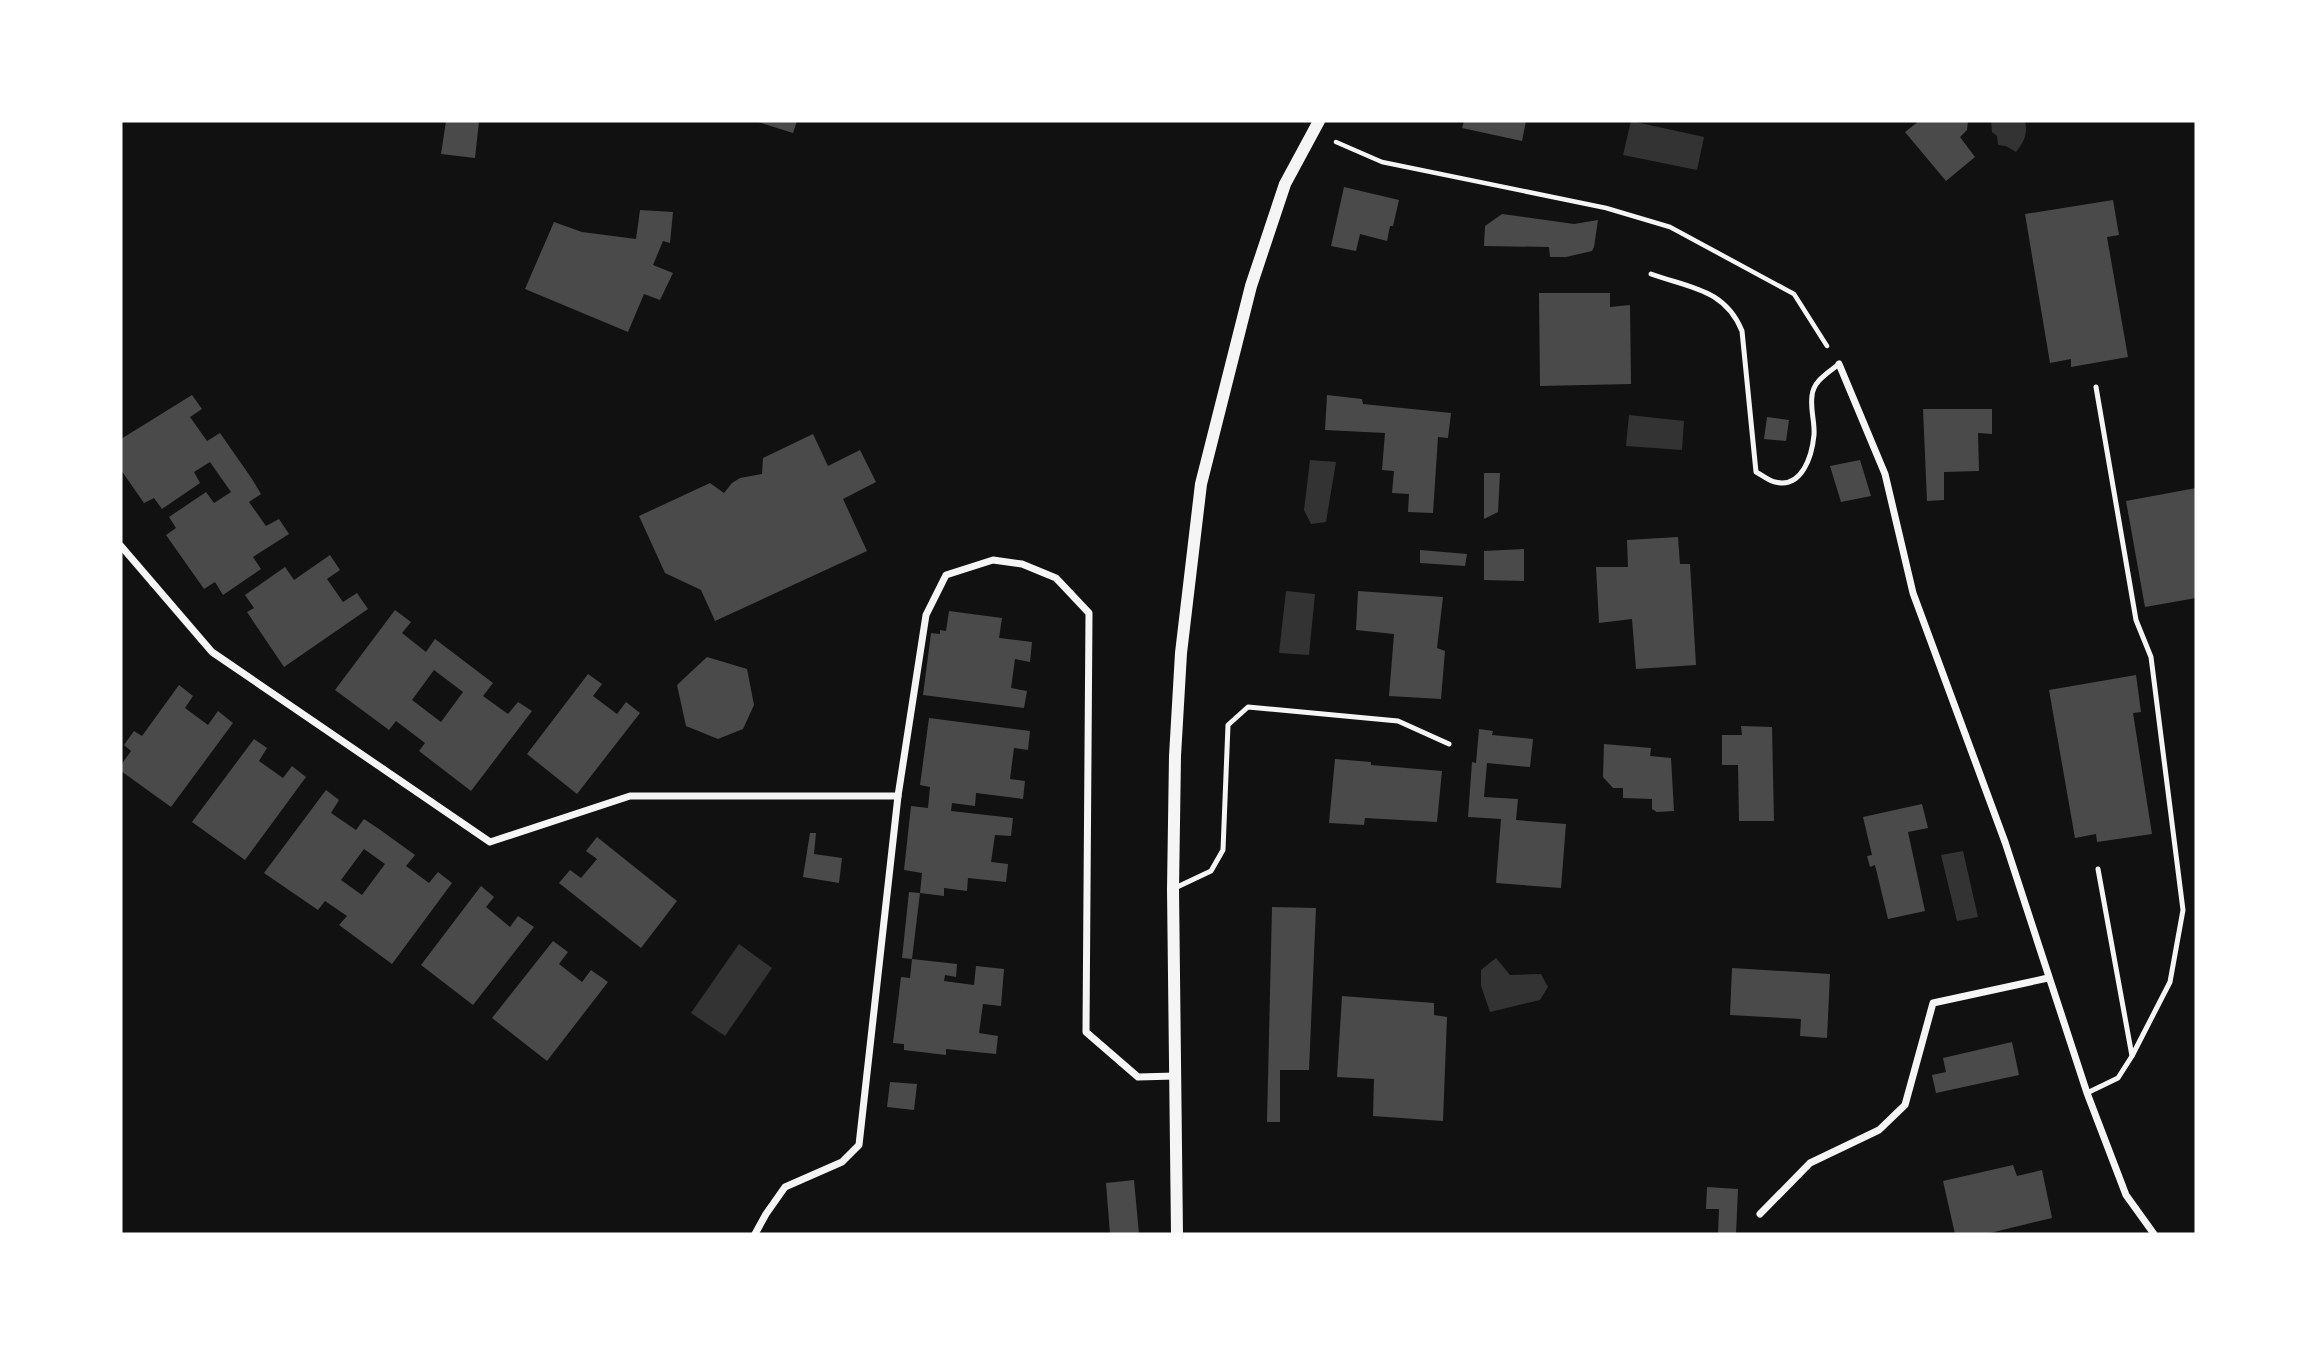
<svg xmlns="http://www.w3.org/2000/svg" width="2317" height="1355" viewBox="0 0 2317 1355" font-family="Signika,sans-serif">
  <rect width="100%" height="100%" fill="#111"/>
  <!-- water -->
  <g fill="#333">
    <path d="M1631 121 1704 137 1697 170 1623 155Z"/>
    <path d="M1991 121H2025C2028 134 2024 142 2016 152L2006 146 1998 145 1997 136 1992 132Z"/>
    <path d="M1629 415 1684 421 1682 450 1626 446Z"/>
    <path d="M1310 460 1336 462 1326 522 1311 524 1304 510Z"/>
    <path d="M1286 591 1315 594 1309 655 1279 653Z"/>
    <path d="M1963 851 1978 917 1957 921 1941 855Z"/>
    <path d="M739 944 772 968 725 1036 691 1013Z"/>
    <path d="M1496 958 1510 975 1541 974 1548 987 1540 1000 1490 1012 1481 986V970Z"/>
  </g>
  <!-- building -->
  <g fill="#4a4a4a" fill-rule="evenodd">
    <path d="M446 121H479L475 158 441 154Z"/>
    <path d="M755 121H797L793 133Z"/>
    <path d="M1464 121H1526L1522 141 1462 128Z"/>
    <path d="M1919 121H1968L1967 130 1960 137 1975 157 1946 181 1905 132Z"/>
    <path d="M1344 187 1399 200 1393 226H1390L1387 241 1360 234 1356 251 1331 246Z"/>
    <path d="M2113 200 2119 235 2107 237 2128 357 2071 367V359L2050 363 2025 214Z"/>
    <path d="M640 210 673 212 670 243 663 241 653 265 673 273 660 300 644 294 628 332 525 289 554 222 582 232 636 239Z"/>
    <path d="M1502 214 1574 224 1598 220 1594 247 1592 251 1566 257H1550L1549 247 1484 246 1485 226Z"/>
    <path d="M1539 293H1610V307L1630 305 1631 384 1540 386Z"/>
    <path d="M192 395 202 409 190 417 207 441 220 433 252 479 261 494 249 502 266 526 279 519 289 534 253 557 261 569 223 595 215 582 204 589 166 535 176 528 169 517 206 492 214 503 231 492 210 462 194 472 200 483 162 509 154 498 144 503 121 470V439Z"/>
    <path d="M1327 395 1362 399 1363 404 1451 413 1448 438 1438 437 1433 513 1408 512 1409 494 1392 493 1394 471 1382 470 1385 433 1325 430Z"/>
    <path d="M1923 409H1992V434L1978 433 1979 471 1944 472V500L1927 501Z"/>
    <path d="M1767 417 1789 420 1786 441 1764 439Z"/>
    <path d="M813 434 828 466 860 450 876 482 843 499 867 551 715 621 701 590 665 573 639 516 710 483 724 493 732 483 740 478 762 474 763 458Z"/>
    <path d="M1860 460 1871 496 1841 502 1830 466Z"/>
    <path d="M1484 473H1500L1498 512 1484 519Z"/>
    <path d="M2196 488V598L2145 607 2126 501Z"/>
    <path d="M1678 537 1680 564H1690L1696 665 1636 669 1632 619 1599 623 1596 567H1628L1627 540Z"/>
    <path d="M1524 549V581L1484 580V551Z"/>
    <path d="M1420 550 1467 554 1465 566 1420 563Z"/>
    <path d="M330 555 340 570 327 579 343 602 357 593 368 609 284 667 247 612 254 608 245 595 285 567 294 580Z"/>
    <path d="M1358 591 1443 597 1437 648 1445 651 1441 699 1389 696 1394 634 1356 630Z"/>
    <path d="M395 610 411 622 402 633 426 652 435 639 493 683 483 696 508 714 518 702 532 711 471 791 419 751 425 743 396 721 389 730 335 690ZM434 670 463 692 441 722 412 700Z"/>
    <path d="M949 611 1002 618 999 638 1032 642 1030 662 1015 659 1011 688 1027 691 1024 708 923 695 931 633 940 634V630L946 631Z"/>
    <path d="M707 657 747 669 754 705 743 729 718 739 686 726 677 685Z"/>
    <path d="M588 674 602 684 593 696 617 714 626 702 640 713 577 794 527 754Z"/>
    <path d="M2136 675 2141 712 2133 713 2152 834 2097 842 2096 834 2075 838 2049 690Z"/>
    <path d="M179 685 193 696 185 708 208 725 218 711 233 723 171 807 121 771V765L131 751 124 745 134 731 142 736Z"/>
    <path d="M929 718 1030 731 1028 750 1014 748 1010 779 1025 781 1023 799 976 793 975 806 952 803 951 811 1013 818 1011 836 995 835 991 862 1008 864 1006 882 968 878 967 891 944 888V896L920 893 912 959 902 958 909 892 920 893 922 873 904 870 911 806 928 808 930 787 920 785Z"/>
    <path d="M1741 726 1772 727 1774 821H1739L1738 765H1722V735H1742Z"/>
    <path d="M1479 729 1493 731 1492 735 1533 739 1530 767 1487 763 1484 797 1518 799 1516 820 1566 824 1561 888 1496 883 1501 819 1468 817 1472 762 1476 763Z"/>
    <path d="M254 739 267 748 259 761 283 778 292 766 306 777 245 860 192 822Z"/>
    <path d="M1604 744 1651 748 1650 756 1671 758 1674 811 1657 812 1652 809V799L1623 798V788H1613L1603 777Z"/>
    <path d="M1335 759 1371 762V765L1442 771 1437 822 1365 818 1364 825 1329 823Z"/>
    <path d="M326 790 339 800 331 813 356 830 364 819 379 829 415 855 406 866 429 883 438 872 452 883 392 964 339 925 347 916 325 901 318 910 264 873ZM364 849 385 864 362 895 341 880Z"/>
    <path d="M1922 804 1928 828 1908 832 1925 911 1888 919 1875 865 1870 867 1867 856 1872 855 1863 817Z"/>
    <path d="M810 833H816L814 854 842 858 839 883 803 877Z"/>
    <path d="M597 837 677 901 641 948 559 883 570 870 581 878 597 859 586 851Z"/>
    <path d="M481 886 494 897 486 907 510 927 518 916 534 927 473 1005 421 965Z"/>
    <path d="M1272 907 1316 908 1309 1070H1280V1122H1267Z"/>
    <path d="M553 941 568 952 559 964 582 982 591 970 608 982 547 1061 492 1018Z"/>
    <path d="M912 959 957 964 956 977 945 975 944 981 974 985 976 966 1004 969 1001 1006 983 1004 979 1033 998 1036 996 1054 946 1049V1055L904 1050V1044L893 1043 901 977 910 978Z"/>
    <path d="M1732 968 1830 974 1827 1038 1800 1036 1801 1019 1730 1015Z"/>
    <path d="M1342 996 1434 1003V1015L1447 1017 1443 1121 1373 1116 1374 1079 1337 1077Z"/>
    <path d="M2012 1042 2019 1075 1936 1093 1932 1075 1946 1072 1943 1058Z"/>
    <path d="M890 1082 917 1084 914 1110 887 1107Z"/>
    <path d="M2013 1165 2017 1176 2042 1170 2052 1218 1986 1234H1955L1943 1181Z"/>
    <path d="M1134 1180 1139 1234H1110L1106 1183Z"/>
    <path d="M1707 1187 1738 1189 1736 1234H1718L1719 1209H1706Z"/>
  </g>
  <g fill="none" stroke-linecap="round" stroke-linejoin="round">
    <!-- path -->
    <path stroke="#f5f5f5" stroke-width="4.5" d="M1336 142 1382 162 1606 208 1670 227 1794 294 1827 346"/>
    <!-- service -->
    <g stroke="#f5f5f5" stroke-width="5">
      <path d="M1651 274C1690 288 1725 289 1742 331L1756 472C1762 475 1769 481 1775 482 1802 489 1812 456 1814 435 1815 422 1810 409 1812 396 1813 381 1828 373 1839 364"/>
      <path d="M2098 869 2132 1056"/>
      <path d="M1175 888 1211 871 1223 850 1228 725 1248 707 1398 721 1449 744"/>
      <path d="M2087 1093 2118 1078 2132 1056 2170 982 2183 910 2151 657 2136 620 2096 387"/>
    </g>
    <!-- minor -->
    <g stroke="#f5f5f5" stroke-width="7">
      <path d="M1839 364 1885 474 1913 593 2005 842 2087 1093 2126 1195 2154 1234"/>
      <path d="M121 546 212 652 490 842 630 796H898"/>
      <path d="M1760 1214 1810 1163 1879 1130 1905 1105 1933 1003 2048 978"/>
      <path d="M755 1234 766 1214 785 1187 842 1162 859 1145 898 796 926 615 946 575 993 560 1022 564 1056 578 1089 613 1086 1032 1138 1077 1175 1076"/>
    </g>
    <!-- tertiary -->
    <path stroke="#f5f5f5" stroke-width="12" d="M1177 1234 1173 889 1175 756 1181 653 1201 484 1251 286 1285 184 1319 121"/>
  </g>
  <!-- border -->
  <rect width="2317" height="1355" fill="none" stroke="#ffffff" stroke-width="245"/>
</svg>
